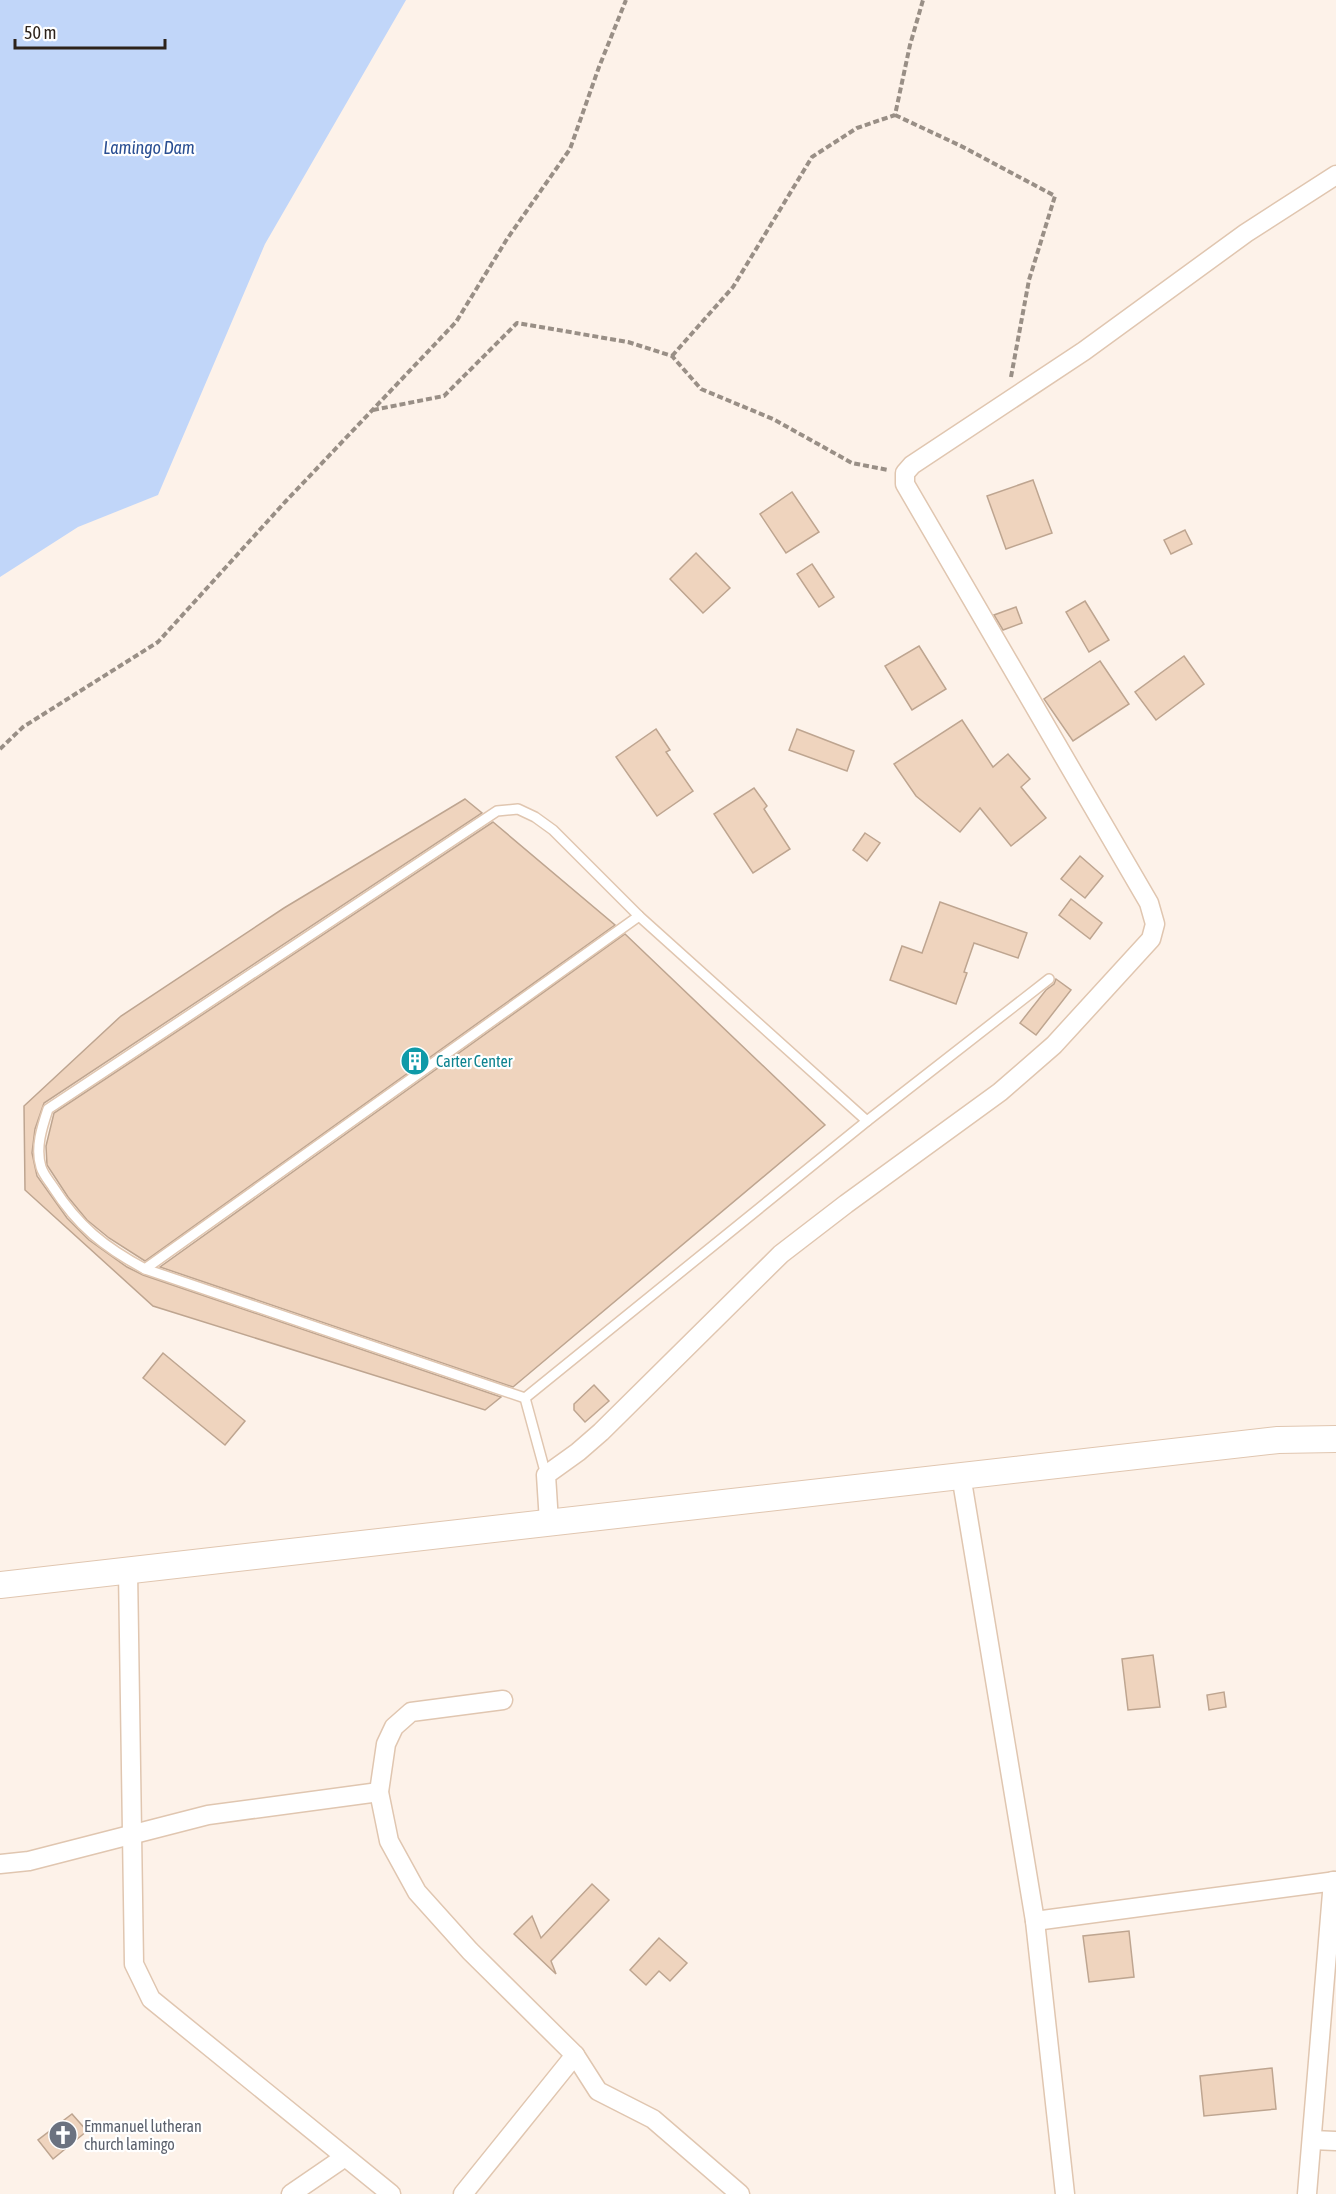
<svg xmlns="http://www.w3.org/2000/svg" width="1336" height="2194" viewBox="0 0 1336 2194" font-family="'Asap Condensed',sans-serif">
  <rect width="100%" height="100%" fill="#fdf2e9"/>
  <!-- water -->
  <path fill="#c1d6f9" d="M0 0H406L265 244 158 495 78 527 0 577Z"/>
  <!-- building -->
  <g fill="#efd4be" stroke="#bea590" stroke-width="1.5">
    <path d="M1033 480 1052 533 1006 549 987 496Z"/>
    <path d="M792 492 819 532 786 553 760 514Z"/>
    <path d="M1185 530 1192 544 1171 554 1164 540Z"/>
    <path d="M696 553 730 588 703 613 670 579Z"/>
    <path d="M812 564 834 597 819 607 797 574Z"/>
    <path d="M1085 601 1109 640 1089 652 1066 612Z"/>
    <path d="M1016 607 1022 623 1003 630 994 615Z"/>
    <path d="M919 646 946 689 912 710 885 666Z"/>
    <path d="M1184 656 1204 684 1156 720 1135 692Z"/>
    <path d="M1100 661 1129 704 1073 741 1044 699Z"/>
    <path d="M962 720 993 767 1008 754 1030 779 1021 787 1046 818 1011 846 980 808 960 832 916 796 894 764Z"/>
    <path d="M656 729 670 750 666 752 693 791 657 816 616 757Z"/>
    <path d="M797 729 854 751 847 771 789 750Z"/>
    <path d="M754 788 767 806 764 809 790 849 753 873 714 814Z"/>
    <path d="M465 799 482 813 44 1103 35 1129 32 1153 37 1176 67 1218 89 1240 127 1267 143 1275 501 1397 485 1410 153 1306 25 1190 24 1106 121 1016 284 908Z"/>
    <path d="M493 822 615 925 145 1261 109 1238 87 1220 68 1197 47 1165 46 1146 54 1113Z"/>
    <path d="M865 833 880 843 867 861 853 850Z"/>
    <path d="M1080 856 1103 876 1085 898 1061 879Z"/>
    <path d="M1071 899 1102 923 1090 939 1059 915Z"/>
    <path d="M940 902 1027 933 1018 958 974 943 964 972 967 973 956 1004 890 980 902 946 922 953Z"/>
    <path d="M625 934 825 1125 513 1387 160 1267Z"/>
    <path d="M1056 979 1071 990 1036 1035 1020 1023 1046 990 1054 984Z"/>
    <path d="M163 1353 245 1421 225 1445 143 1378Z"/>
    <path d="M594 1385 609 1401 585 1422 574 1410V1404Z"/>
    <path d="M1153 1655 1160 1707 1128 1710 1122 1659Z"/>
    <path d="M1224 1692 1226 1707 1209 1710 1207 1695Z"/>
    <path d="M592 1884 609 1900 551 1961 556 1974 514 1934 532 1916 541 1938Z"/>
    <path d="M1129 1931 1134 1977 1089 1982 1083 1936Z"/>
    <path d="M659 1938 687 1963 670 1981 659 1971 646 1985 630 1970Z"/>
    <path d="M1272 2068 1276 2109 1204 2116 1200 2076Z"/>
    <path d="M72 2114 87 2131 53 2159 38 2140Z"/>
  </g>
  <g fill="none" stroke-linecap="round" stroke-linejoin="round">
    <!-- lane casing -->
    <g stroke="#e0c6b0" stroke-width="12">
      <g id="lane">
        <path d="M145 1269 639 916"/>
        <path d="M525 1398 867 1121 1049 979"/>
        <path d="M546 1475 525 1398 145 1269C104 1247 78 1226 53 1187 49 1181 43 1174 41 1167 35 1148 42 1127 48 1109L497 811 518 809 535 817 553 830 639 916 867 1121"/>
      </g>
    </g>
    <!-- street casing -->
    <g stroke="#e0c6b0" stroke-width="21">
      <g id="street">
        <path d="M961 1475 1035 1921 1065 2194"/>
        <path d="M549 1522 546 1475 578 1452 601 1432 781 1254 846 1204 1000 1092 1054 1045 1151 939 1155 924 1149 903 905 484V473L912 465 1084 351 1246 233 1336 175"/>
        <path d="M128 1570 134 1964 151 1999 391 2194"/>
        <path d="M503 1700 411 1712 394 1727 386 1744 379 1792 389 1841 417 1892 470 1951 575 2055 598 2091 653 2119 740 2194"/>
        <path d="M0 1864 29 1861 208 1815 379 1792"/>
        <path d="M1035 1921 1336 1881"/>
        <path d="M1312 2140 1336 2141"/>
        <path d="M291 2194 345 2157"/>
        <path d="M463 2194 575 2055"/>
        <path d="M1307 2194 1333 1881"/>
      </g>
    </g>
    <!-- secondary casing -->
    <g stroke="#e0c6b0" stroke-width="28">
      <path id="secondary" d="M0 1585 1278 1440 1336 1439"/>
    </g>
    <!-- path -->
    <g stroke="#998f86" stroke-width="4" stroke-dasharray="6 3" stroke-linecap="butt">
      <path d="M895 115 961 146 1055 196 1029 280 1011 377"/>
      <path d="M672 356 733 287 812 157 857 128 895 115 910 45 923 0"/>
      <path d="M373 410 444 396 517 323 628 342 672 356 701 389 773 419 852 463 888 470"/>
      <path d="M0 749 23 727 158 642 285 502 456 322 507 239 570 149 599 67 626 0"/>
    </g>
    <!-- lane -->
    <use href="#lane" stroke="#fff" stroke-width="9"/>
    <!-- street -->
    <use href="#street" stroke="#fff" stroke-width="18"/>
    <!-- secondary -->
    <use href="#secondary" stroke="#fff" stroke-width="26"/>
  </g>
  <!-- icons -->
  <defs>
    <g id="building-disc" transform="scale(1.5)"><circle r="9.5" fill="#0f9aa8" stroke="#fff"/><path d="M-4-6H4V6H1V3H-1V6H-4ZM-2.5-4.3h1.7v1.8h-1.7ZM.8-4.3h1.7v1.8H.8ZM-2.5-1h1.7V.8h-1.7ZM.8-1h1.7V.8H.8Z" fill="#fff"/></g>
    <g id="church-disc" transform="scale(1.5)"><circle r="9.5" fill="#6b7280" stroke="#fff"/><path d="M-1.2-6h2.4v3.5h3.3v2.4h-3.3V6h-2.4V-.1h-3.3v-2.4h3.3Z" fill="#fff"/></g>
  </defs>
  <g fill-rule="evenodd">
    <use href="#building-disc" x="415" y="1061"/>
    <use href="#church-disc" x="63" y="2135"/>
  </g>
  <g text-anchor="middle" stroke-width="4.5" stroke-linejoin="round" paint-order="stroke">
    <!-- culture labels -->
    <g font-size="16" fill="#0d838f" stroke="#fff" text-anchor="start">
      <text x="436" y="1067">Carter Center</text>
    </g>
    <!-- worship labels -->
    <g font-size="16" fill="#5b616d" stroke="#fff" text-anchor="start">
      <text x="84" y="2132">Emmanuel lutheran<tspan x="84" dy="18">church lamingo</tspan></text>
    </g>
    <!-- water labels -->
    <g font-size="18" font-style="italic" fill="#2a4f93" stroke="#fff">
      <text x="149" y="154">Lamingo Dam</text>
    </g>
  </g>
  <!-- scale -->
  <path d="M15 39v9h150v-9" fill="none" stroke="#2d231b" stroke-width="3"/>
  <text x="24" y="39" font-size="18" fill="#2d231b" stroke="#ffffff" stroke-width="4.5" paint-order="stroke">50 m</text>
</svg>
